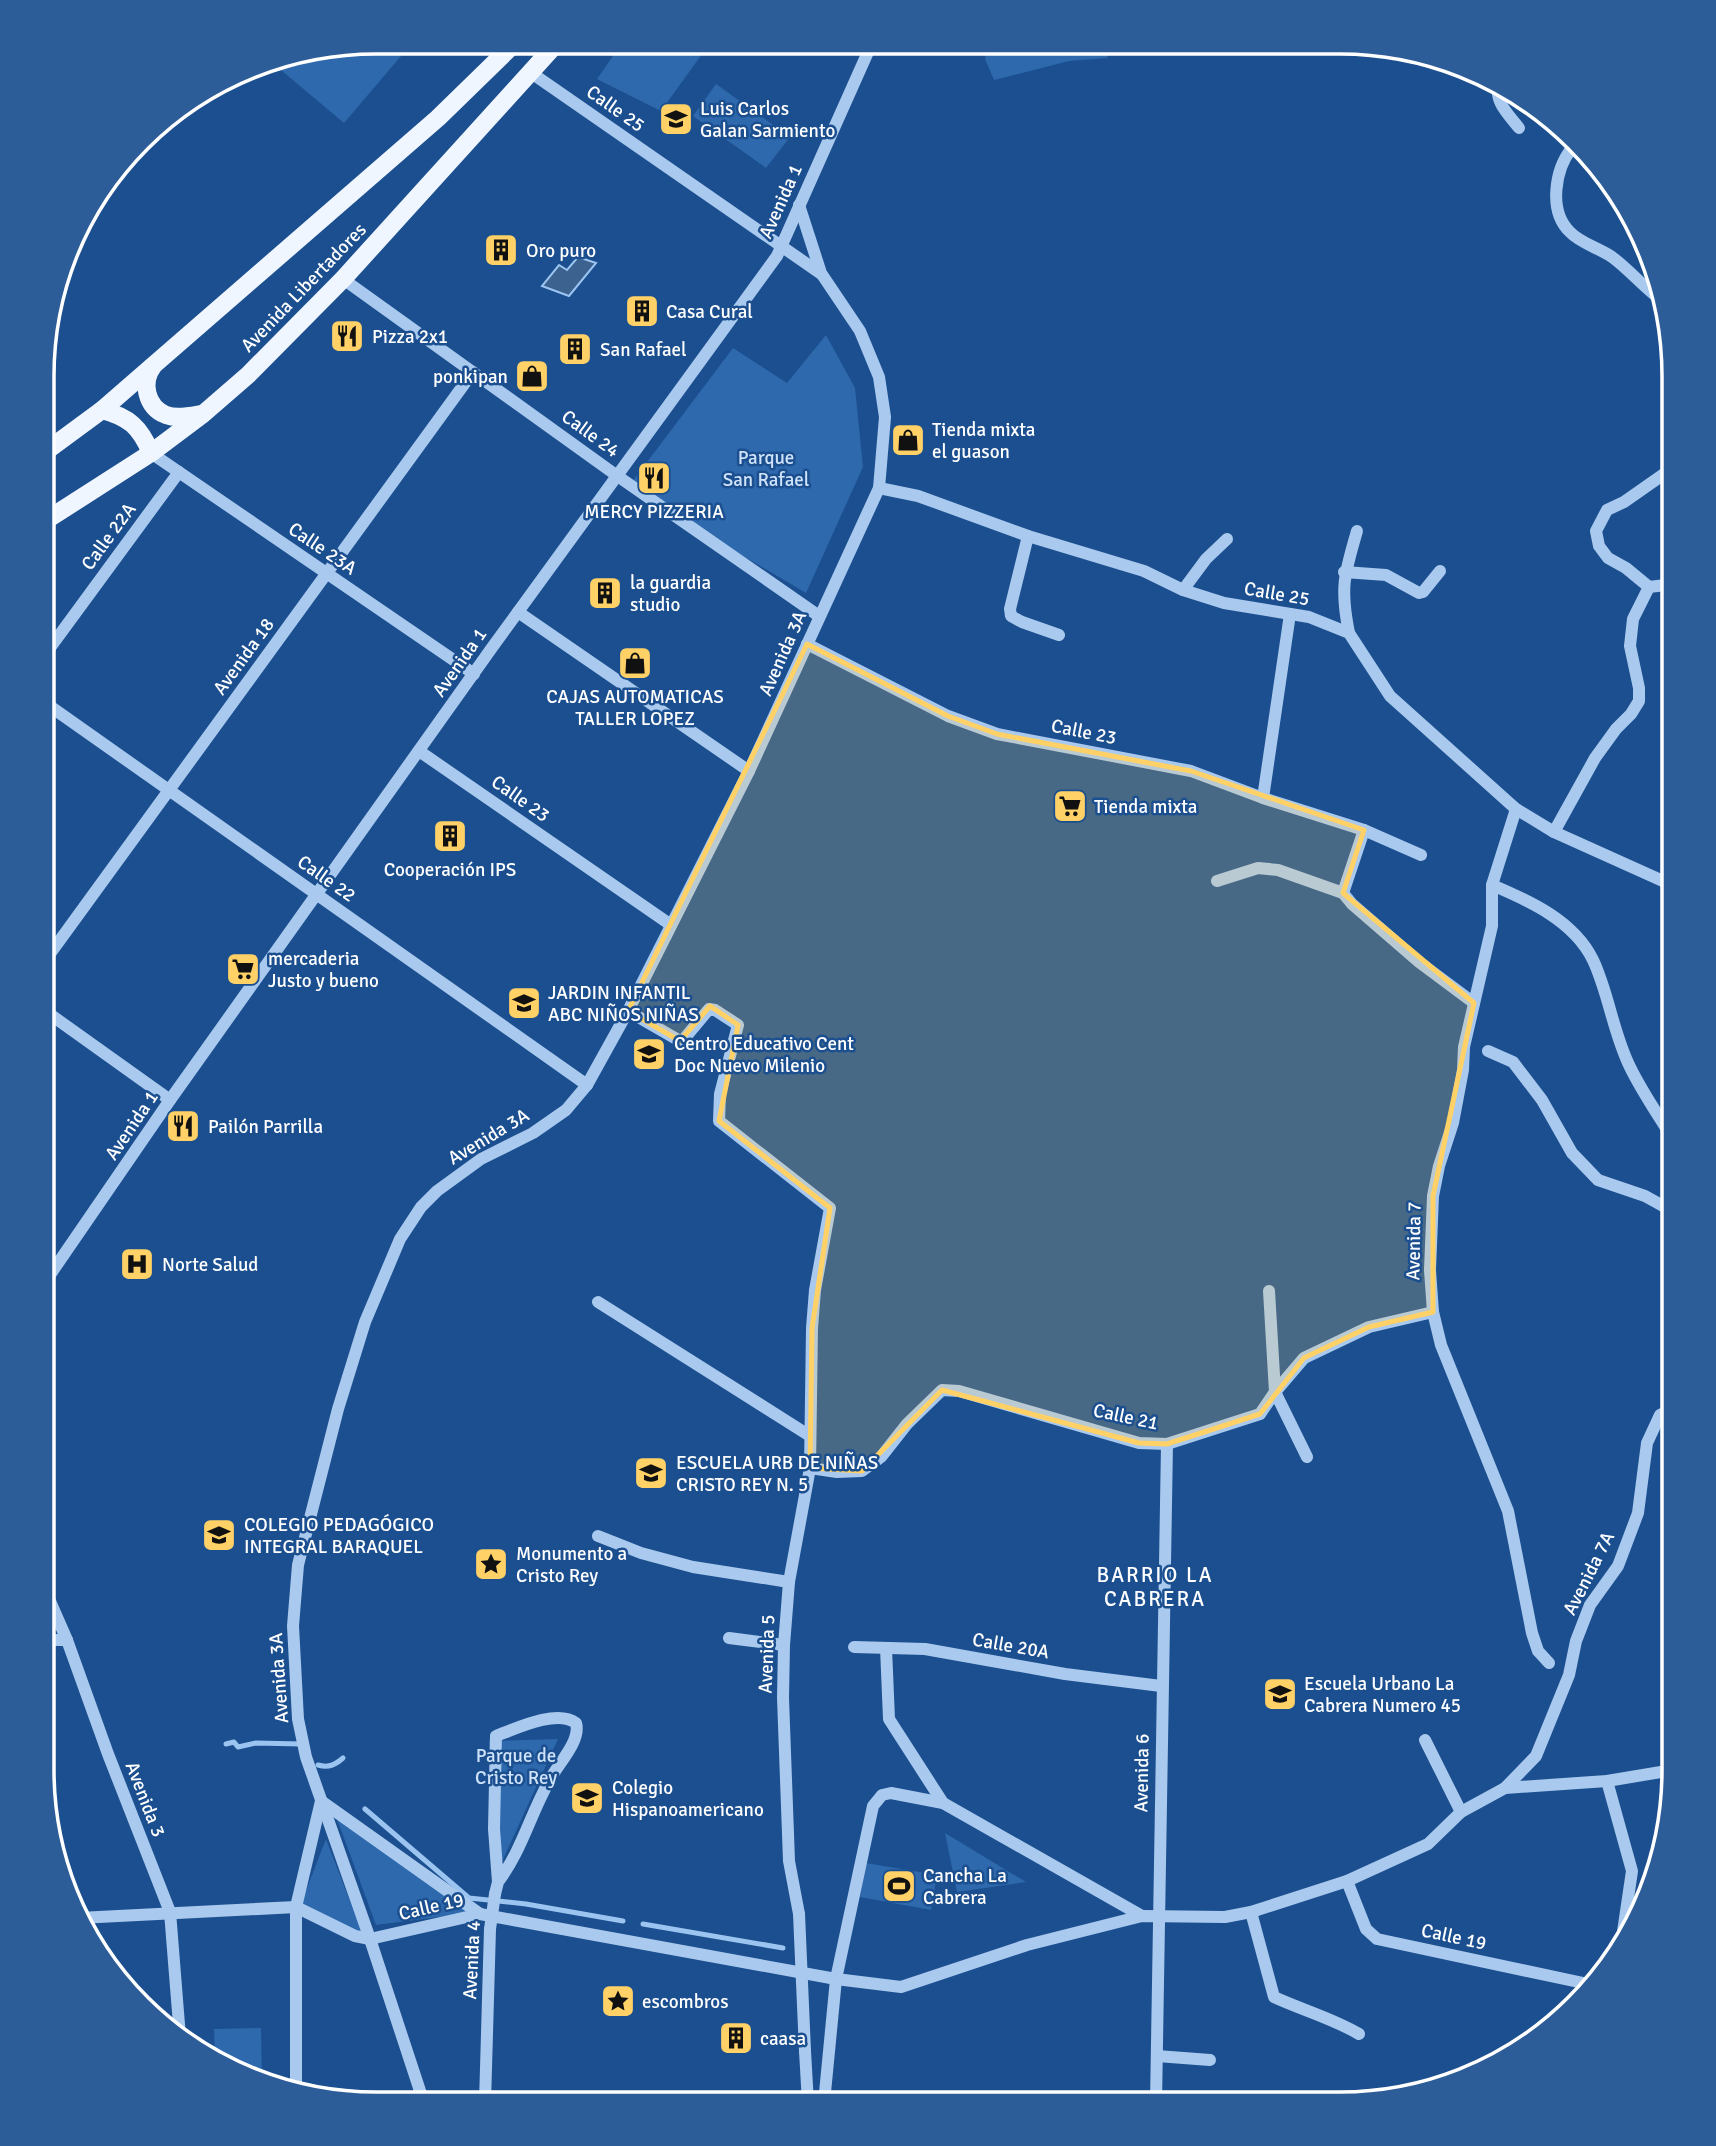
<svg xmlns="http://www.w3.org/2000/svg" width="1716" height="2146" viewBox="0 0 1716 2146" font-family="Signika,sans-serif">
  <rect width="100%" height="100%" fill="#1b4f8f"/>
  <!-- green -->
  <g fill="#2e69ad">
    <path d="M376 42H413L344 123 269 60Z"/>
    <path d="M622 43H710L661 111 597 79Z"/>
    <path d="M987 44H1112L1107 58 1069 61 994 80 985 59Z"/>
    <path d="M716 84 790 137 766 168 693 116Z"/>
    <path d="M826 335 855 388 863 467 806 593 655 504 629 486 733 348 787 383Z"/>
    <path d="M558 1739 500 1866 489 1741Z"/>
    <path d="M337 1819 470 1913 376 1925Z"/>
    <path d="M945 1833 1026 1882 957 1892Z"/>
    <path d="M326 1839 363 1935 300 1906Z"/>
    <path d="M866 1863 937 1875 931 1910 860 1897Z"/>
    <path d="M261 2028 262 2083 215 2060 214 2029Z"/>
  </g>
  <!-- water -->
  <path fill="#3c6290" stroke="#9cc4f0" stroke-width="2" d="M578 257 596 263 569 296 542 286 559 265 567 270Z"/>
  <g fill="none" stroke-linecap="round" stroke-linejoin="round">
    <!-- stream -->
    <g stroke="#9cc4f0" stroke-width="5">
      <path d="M226 1744 234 1742 238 1747 256 1743 301 1744V1747"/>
      <path d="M318 1765C329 1768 335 1765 343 1758"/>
      <path d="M365 1809 469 1898 526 1904 623 1921"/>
      <path d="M643 1924 783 1948"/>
    </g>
    <!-- minor -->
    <g stroke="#a9c9ee" stroke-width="12">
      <path d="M530 72 820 273"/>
      <path d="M1498 88C1496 104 1510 116 1519 128"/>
      <path d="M1572 148C1555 169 1548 211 1570 232 1580 243 1599 248 1612 257 1627 268 1641 284 1656 296L1664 298"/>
      <path d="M343 279 616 475 819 616"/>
      <path d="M1670 357H1672"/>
      <path d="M151 453 474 674"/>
      <path d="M879 488 918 496 1028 536 1144 571 1183 590 1224 603 1309 617 1349 633 1390 696 1516 809 1554 832 1674 886"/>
      <path d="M1028 536 1010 609 1011 616 1022 622 1059 635"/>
      <path d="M1344 572 1386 575 1419 593 1423 592 1440 571"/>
      <path d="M1649 587 1674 584"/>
      <path d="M1183 590 1206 559 1227 539"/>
      <path d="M518 612 749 771"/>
      <path d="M1349 633C1340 588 1344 575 1357 531"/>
      <path d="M807 644 948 716 997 734 1191 771 1263 798 1364 830 1421 855"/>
      <path d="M44 656 179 472"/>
      <path d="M44 702 587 1085"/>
      <path d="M419 751 671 925"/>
      <path d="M1263 798 1290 614"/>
      <path d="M1516 809 1492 885V926L1464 1047 1463 1070 1453 1123 1439 1166 1433 1196 1430 1270 1433 1312 1441 1345 1508 1511 1532 1633 1538 1651 1549 1663"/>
      <path d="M1554 832 1595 758 1616 729 1631 714 1639 701V688L1630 646 1633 619 1649 587 1626 568 1608 558 1599 546 1596 531 1607 510 1624 502 1674 467"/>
      <path d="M1217 881 1258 868 1278 870 1343 893"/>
      <path d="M1492 885C1530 901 1574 921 1593 960 1609 994 1613 1033 1630 1067 1642 1092 1659 1116 1674 1141"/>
      <path d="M1343 893 1352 904 1419 962 1474 1003"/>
      <path d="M1343 893 1364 830"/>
      <path d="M44 962 473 372"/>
      <path d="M44 1010 170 1100"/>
      <path d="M628 1011 680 1041 684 1039 709 1009 715 1010 738 1025 720 1094 719 1121 830 1208 815 1290 812 1328 810 1468 789 1582 784 1645 783 1698 789 1861 799 1914"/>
      <path d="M1488 1051 1513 1062 1542 1100 1572 1153 1598 1180 1645 1196 1674 1212"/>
      <path d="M43 1285 170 1100 491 649 777 256 872 43"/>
      <path d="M1269 1291 1275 1392 1307 1457"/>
      <path d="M598 1302 810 1436"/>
      <path d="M810 1468 837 1472 862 1471 881 1457 907 1424 942 1390 959 1391 1139 1443 1167 1444 1260 1414 1275 1392 1304 1358 1369 1327 1433 1312"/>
      <path d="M598 1536 641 1553 693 1567 789 1582"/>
      <path d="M42 1583 67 1640 108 1754 170 1912 180 2037"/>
      <path d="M729 1638 784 1645"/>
      <path d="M42 1640H67"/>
      <path d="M854 1647 925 1649 1065 1674 1161 1686"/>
      <path d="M886 1648 889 1719 943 1803"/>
      <path d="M1425 1740 1461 1812"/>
      <path d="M1607 1781 1632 1871 1620 1952"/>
      <path d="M1505 1788 1536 1756 1569 1675 1576 1641 1590 1605 1618 1566 1638 1513 1647 1443 1660 1415 1673 1409"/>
      <path d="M321 1801 480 1914"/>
      <path d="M1347 1881 1366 1929 1377 1939 1588 1984"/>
      <path d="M495 1894 498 1882 494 1829 496 1736C517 1728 557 1709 576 1723 581 1740 560 1762 552 1776 531 1811 523 1849 498 1882"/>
      <path d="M1251 1912 1274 1997C1302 2010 1332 2018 1359 2034"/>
      <path d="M79 1918 296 1907 355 1936 370 1939 480 1914 836 1979 901 1987 1027 1945 1142 1916 1225 1917 1251 1912 1347 1881 1428 1844 1461 1812 1505 1788 1607 1781 1673 1770"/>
      <path d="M805 2051 808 2103"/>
      <path d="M1157 2056 1210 2060"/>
      <path d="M296 2092V1907L321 1801"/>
      <path d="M424 2103 370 1939 306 1757 298 1719 293 1626 298 1565 338 1409 365 1322 400 1239 421 1207 437 1191 481 1159 533 1133 566 1110 587 1085 628 1011 749 771 879 488 885 417 879 377 860 331 821 273 799 205"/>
      <path d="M485 2103 490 1929"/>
      <path d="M824 2103 836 1979 873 1806 882 1795 891 1793 943 1803 1142 1916"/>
      <path d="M1156 2103 1167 1444"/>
    </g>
    <!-- major -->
    <g stroke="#f0f6ff" stroke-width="18">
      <path d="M153 366C141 382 146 407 166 415 177 419 190 416 201 414"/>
      <path d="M102 410C129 417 140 427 151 453"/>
      <path d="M45 452 102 410 438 118 516 42"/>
      <path d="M45 521 151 453 203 414 248 375 343 279 557 43"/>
    </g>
    <!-- minor-bridge -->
    <g stroke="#a9c9ee" stroke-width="12">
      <path d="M799 1914 805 2051"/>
      <path d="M490 1929 495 1894"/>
    </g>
  </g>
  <!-- marked area -->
  <path fill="#ffd166" fill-opacity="0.2" stroke="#ffd166" stroke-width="5" stroke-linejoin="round" d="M807 644 948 716 997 734 1191 771 1364 830 1343 893 1474 1003 1433 1196V1312L1369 1327 1304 1358 1260 1414 1167 1444 1139 1443 942 1390 862 1471 810 1468 812 1328 830 1208 719 1121 738 1025 710 1006 680 1041 628 1011Z"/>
  <!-- icons -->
  <defs>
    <g id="university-square" transform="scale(1.75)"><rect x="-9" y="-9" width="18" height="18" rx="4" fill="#ffd166" stroke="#1b4f8f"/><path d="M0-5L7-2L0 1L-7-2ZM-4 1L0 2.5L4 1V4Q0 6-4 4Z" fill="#111"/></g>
    <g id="building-square" transform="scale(1.75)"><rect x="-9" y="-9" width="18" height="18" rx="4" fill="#ffd166" stroke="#1b4f8f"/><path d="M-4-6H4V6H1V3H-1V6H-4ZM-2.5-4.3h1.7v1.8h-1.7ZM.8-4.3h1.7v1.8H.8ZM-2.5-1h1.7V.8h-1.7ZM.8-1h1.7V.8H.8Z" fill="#111"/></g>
    <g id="restaurant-square" transform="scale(1.75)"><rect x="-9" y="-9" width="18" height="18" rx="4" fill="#ffd166" stroke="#1b4f8f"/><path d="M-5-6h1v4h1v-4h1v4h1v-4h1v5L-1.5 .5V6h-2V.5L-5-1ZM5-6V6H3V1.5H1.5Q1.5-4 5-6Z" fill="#111"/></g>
    <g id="shop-square" transform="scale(1.75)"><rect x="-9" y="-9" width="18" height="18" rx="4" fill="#ffd166" stroke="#1b4f8f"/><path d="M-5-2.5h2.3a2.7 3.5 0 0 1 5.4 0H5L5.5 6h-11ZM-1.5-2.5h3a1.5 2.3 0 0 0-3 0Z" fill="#111"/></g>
    <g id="supermarket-square" transform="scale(1.75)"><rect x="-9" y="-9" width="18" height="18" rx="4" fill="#ffd166" stroke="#1b4f8f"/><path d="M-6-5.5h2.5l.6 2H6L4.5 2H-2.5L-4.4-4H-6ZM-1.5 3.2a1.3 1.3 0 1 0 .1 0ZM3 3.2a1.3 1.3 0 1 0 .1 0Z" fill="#111"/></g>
    <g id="school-square" transform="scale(1.75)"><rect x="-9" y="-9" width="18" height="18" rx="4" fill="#ffd166" stroke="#1b4f8f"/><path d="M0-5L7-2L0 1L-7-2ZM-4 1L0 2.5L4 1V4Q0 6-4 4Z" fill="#111"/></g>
    <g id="hospital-square" transform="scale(1.75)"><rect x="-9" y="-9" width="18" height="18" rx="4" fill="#ffd166" stroke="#1b4f8f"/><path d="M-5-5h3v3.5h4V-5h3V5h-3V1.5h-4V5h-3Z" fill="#111"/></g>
    <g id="sight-square" transform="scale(1.75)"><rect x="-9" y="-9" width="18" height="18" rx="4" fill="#ffd166" stroke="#1b4f8f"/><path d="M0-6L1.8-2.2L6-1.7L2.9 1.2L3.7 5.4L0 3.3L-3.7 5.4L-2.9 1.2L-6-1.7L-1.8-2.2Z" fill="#111"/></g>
    <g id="stadium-square" transform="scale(1.75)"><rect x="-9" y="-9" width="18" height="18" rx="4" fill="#ffd166" stroke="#1b4f8f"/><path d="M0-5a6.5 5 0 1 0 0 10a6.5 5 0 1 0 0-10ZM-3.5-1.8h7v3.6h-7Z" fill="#111"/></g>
  </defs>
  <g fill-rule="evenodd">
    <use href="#university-square" x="676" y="119"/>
    <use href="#building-square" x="501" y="250"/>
    <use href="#building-square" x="642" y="311"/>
    <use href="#restaurant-square" x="347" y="336"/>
    <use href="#building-square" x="575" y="349"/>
    <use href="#shop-square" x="532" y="376"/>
    <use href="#shop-square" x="908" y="440"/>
    <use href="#restaurant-square" x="654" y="478"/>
    <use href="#building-square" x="605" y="593"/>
    <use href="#shop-square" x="635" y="663"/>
    <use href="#supermarket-square" x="1070" y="806"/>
    <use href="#building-square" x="450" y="836"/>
    <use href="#supermarket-square" x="243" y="969"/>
    <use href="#school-square" x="524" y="1003"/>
    <use href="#school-square" x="649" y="1054"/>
    <use href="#restaurant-square" x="183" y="1126"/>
    <use href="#hospital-square" x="137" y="1264"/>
    <use href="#school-square" x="651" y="1473"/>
    <use href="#school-square" x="219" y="1535"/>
    <use href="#sight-square" x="491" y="1564"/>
    <use href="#school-square" x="1280" y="1694"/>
    <use href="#school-square" x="587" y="1798"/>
    <use href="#stadium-square" x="899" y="1886"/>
    <use href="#sight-square" x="618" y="2001"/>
    <use href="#building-square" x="736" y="2038"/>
  </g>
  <g text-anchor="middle" stroke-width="5" stroke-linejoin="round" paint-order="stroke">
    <!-- street labels -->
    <g font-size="19" fill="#fff" stroke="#1b4f8f">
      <text transform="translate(616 108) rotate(35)" y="7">Calle 25</text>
      <text transform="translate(780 201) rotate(-66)" y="7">Avenida 1</text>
      <text transform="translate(303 287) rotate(-46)" y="7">Avenida Libertadores</text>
      <text transform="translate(591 433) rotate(36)" y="7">Calle 24</text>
      <text transform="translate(108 536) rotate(-54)" y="7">Calle 22A</text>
      <text transform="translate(323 548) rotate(34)" y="7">Calle 23A</text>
      <text transform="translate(1277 593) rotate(10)" y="7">Calle 25</text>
      <text transform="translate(782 653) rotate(-66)" y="7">Avenida 3A</text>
      <text transform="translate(243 656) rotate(-54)" y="7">Avenida 18</text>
      <text transform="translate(459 662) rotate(-55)" y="7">Avenida 1</text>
      <text transform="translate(1084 731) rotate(11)" y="7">Calle 23</text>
      <text transform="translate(521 798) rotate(35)" y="7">Calle 23</text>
      <text transform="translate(327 878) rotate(35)" y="7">Calle 22</text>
      <text transform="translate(131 1125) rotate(-56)" y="7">Avenida 1</text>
      <text transform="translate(488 1136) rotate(-31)" y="7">Avenida 3A</text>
      <text transform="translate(1413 1241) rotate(-89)" y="7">Avenida 7</text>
      <text transform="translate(1126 1416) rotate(12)" y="7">Calle 21</text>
      <text transform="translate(1588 1573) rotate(-63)" y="7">Avenida 7A</text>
      <text transform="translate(1011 1645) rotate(10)" y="7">Calle 20A</text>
      <text transform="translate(766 1654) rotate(-88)" y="7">Avenida 5</text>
      <text transform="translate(278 1678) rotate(-94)" y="7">Avenida 3A</text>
      <text transform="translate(1141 1773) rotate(-89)" y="7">Avenida 6</text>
      <text transform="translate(146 1799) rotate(69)" y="7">Avenida 3</text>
      <text transform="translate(431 1906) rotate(-13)" y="7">Calle 19</text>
      <text transform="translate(1454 1936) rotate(12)" y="7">Calle 19</text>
      <text transform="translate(471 1960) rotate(-87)" y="7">Avenida 4</text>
    </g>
    <!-- poi labels -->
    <g font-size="19" fill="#fff" stroke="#1b4f8f" text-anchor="start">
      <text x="700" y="115">Luis Carlos<tspan x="700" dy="22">Galan Sarmiento</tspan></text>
      <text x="526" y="257">Oro puro</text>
      <text x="666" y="318">Casa Cural</text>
      <text x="372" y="343">Pizza 2x1</text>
      <text x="600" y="356">San Rafael</text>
      <text x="508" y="383" text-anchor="end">ponkipan</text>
      <text x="932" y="436">Tienda mixta<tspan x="932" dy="22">el guason</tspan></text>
      <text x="654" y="518" text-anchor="middle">MERCY PIZZERIA</text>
      <text x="630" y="589">la guardia<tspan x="630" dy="22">studio</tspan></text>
      <text x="635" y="703" text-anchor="middle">CAJAS AUTOMATICAS<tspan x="635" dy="22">TALLER LOPEZ</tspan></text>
      <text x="1094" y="813">Tienda mixta</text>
      <text x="450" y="876" text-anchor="middle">Cooperación IPS</text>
      <text x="268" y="965">mercaderia<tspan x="268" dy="22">Justo y bueno</tspan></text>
      <text x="548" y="999">JARDIN INFANTIL<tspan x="548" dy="22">ABC NIÑOS NIÑAS</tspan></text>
      <text x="674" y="1050">Centro Educativo Cent<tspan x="674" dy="22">Doc Nuevo Milenio</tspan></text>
      <text x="208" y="1133">Pailón Parrilla</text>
      <text x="162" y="1271">Norte Salud</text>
      <text x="676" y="1469">ESCUELA URB DE NIÑAS<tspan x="676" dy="22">CRISTO REY N. 5</tspan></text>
      <text x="244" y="1531">COLEGIO PEDAGÓGICO<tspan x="244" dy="22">INTEGRAL BARAQUEL</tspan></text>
      <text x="516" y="1560">Monumento a<tspan x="516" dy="22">Cristo Rey</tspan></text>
      <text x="1304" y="1690">Escuela Urbano La<tspan x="1304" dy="22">Cabrera Numero 45</tspan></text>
      <text x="612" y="1794">Colegio<tspan x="612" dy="22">Hispanoamericano</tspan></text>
      <text x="923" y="1882">Cancha La<tspan x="923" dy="22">Cabrera</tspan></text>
      <text x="642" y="2008">escombros</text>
      <text x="760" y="2045">caasa</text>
    </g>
    <!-- park labels -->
    <g font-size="19" fill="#cfe3fa" stroke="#1b4f8f">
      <text x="766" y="464">Parque<tspan x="766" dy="22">San Rafael</tspan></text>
      <text x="516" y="1762">Parque de<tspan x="516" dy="22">Cristo Rey</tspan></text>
    </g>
    <!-- neighbourhood labels -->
    <g font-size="21" letter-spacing="2" fill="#fff" stroke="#1b4f8f">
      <text x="1155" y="1582">BARRIO LA<tspan x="1155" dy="24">CABRERA</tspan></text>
    </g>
  </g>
  <!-- crop -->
  <path d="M0 0H1716V2146H0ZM376 54H1340A322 322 0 0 1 1662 376V1770A322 322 0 0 1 1340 2092H376A322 322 0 0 1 54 1770V376A322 322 0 0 1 376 54Z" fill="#2d5d98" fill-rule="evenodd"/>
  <path fill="none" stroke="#fff" stroke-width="3.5" d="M376 54H1340A322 322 0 0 1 1662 376V1770A322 322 0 0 1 1340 2092H376A322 322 0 0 1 54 1770V376A322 322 0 0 1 376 54Z"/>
</svg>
